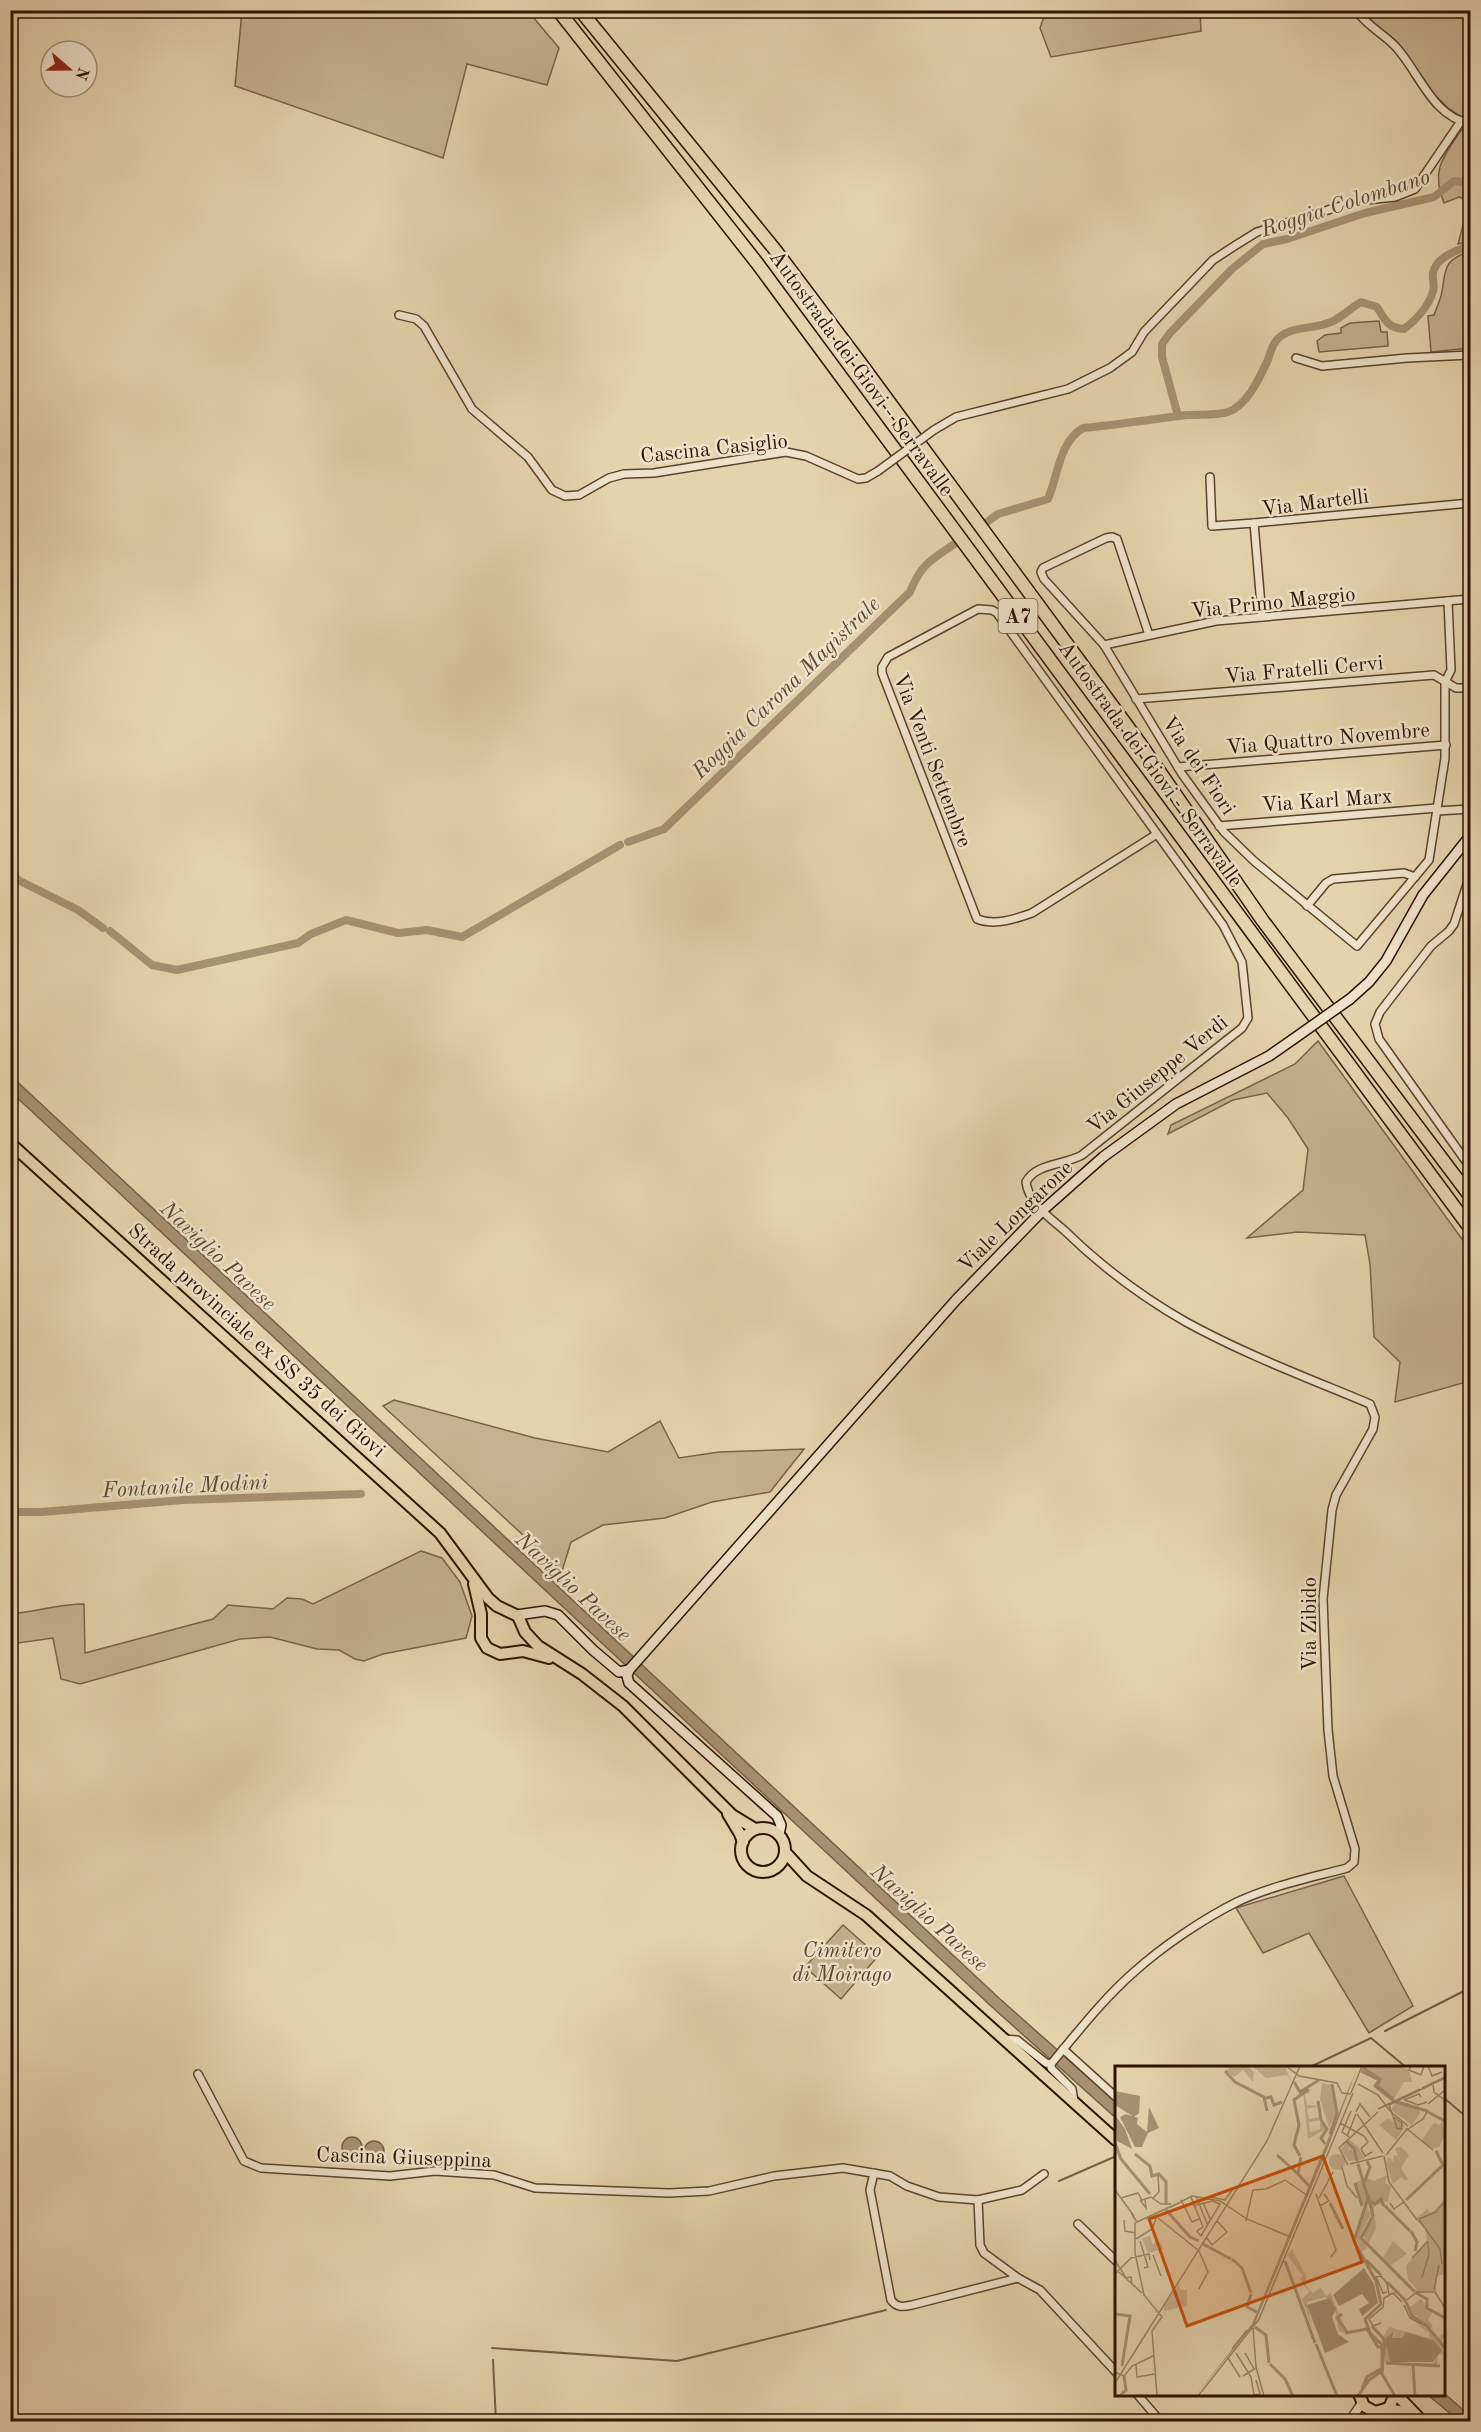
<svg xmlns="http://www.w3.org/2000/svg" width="1481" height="2432" viewBox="0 0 1481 2432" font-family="'Old Standard TT',serif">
  <rect width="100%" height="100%" fill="#e5d3ad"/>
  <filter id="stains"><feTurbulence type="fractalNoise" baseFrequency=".00333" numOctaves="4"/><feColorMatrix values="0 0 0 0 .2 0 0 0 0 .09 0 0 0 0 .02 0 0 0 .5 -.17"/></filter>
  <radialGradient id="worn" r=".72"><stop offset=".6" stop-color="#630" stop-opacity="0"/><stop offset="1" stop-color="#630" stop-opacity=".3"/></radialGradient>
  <!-- green -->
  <g fill="#c6b290" stroke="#7a6248" stroke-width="1.5">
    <path d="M242 11H528L559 48 547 85 467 64 443 158 235 86Z"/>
    <path d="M1200 11 1201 31 1051 57 1040 28 1046 11Z"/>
    <path d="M1360 11H1470V116H1464L1463 118 1447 107 1435 95 1398 43Z"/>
    <path d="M1462 129 1470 132V241L1458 244 1466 214 1467 200 1459 197 1444 203C1430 170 1444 156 1462 129Z"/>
    <path d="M1470 251V348L1431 352 1428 316 1434 315C1436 309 1439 303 1441 296 1447 270 1440 262 1470 251Z"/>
    <path d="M1379 321 1381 332H1387L1388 346 1319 352 1317 341 1325 335 1341 333V328L1350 323Z"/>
    <path d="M1318 1041 1470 1250V1381L1395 1402 1400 1362 1374 1337 1370 1264 1365 1235 1298 1232 1247 1238 1303 1190 1308 1149 1288 1118 1267 1093 1233 1100 1168 1134 1171 1125 1295 1064Z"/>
    <path d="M394 1400 535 1438 608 1452 660 1421 679 1458 719 1452 804 1449 770 1492 712 1502 665 1518 603 1525 571 1542 562 1571 383 1406Z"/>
    <path d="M421 1551 442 1558 460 1582 472 1616 466 1638 383 1654 364 1661 355 1659 339 1650 317 1649 270 1637 240 1639 80 1684 61 1679 53 1638 11 1644V1614C35 1612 59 1604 84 1604L85 1653 213 1619 228 1605 273 1609 287 1598 302 1599 313 1604Z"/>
    <path d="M1344 1876 1413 2006 1369 2033 1309 1933 1263 1953 1236 1908Z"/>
    <path d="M843 1925 878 1956 841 1999 805 1967Z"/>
  </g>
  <!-- water -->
  <g fill="#a79173" stroke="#775e45" stroke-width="1.5">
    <path d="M10 1075 1000 1999 1116 2102V2118L992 2007 11 1092Z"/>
    <circle cx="352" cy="2147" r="10"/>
    <circle cx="374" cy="2151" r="10"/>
    <path d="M1444 2393 1470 2416V2421H1459L1428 2395 1444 2394Z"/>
  </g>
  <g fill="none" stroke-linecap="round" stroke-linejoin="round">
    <!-- stream -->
    <g stroke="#775e45" stroke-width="2">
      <path d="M1385 2031 1470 1988"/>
      <path d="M1308 2068 1371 2038 1407 2068"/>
      <path d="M1444 2098 1470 2120"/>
      <path d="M1059 2181 1114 2157"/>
      <path d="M492 2348 677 2361 886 2310"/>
      <path d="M493 2360 496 2422"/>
    </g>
    <!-- canal -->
    <g stroke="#a79173" stroke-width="8">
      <path d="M1178 416 1162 357V344L1170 333 1232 269 1263 244 1287 239 1365 213 1434 197 1454 181 1470 183"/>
      <path d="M987 522 998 514 1048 499C1058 476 1059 442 1083 428 1118 425 1152 419 1187 415 1200 414 1215 416 1228 412 1247 405 1259 379 1267 362 1270 355 1271 347 1276 341 1288 325 1313 330 1331 322 1343 317 1350 308 1361 302L1377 307C1385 320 1388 328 1404 329 1416 320 1429 306 1433 291 1435 285 1432 279 1433 273 1436 257 1457 250 1470 246"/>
      <path d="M628 842 664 829 910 592C921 564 932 559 956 543"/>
      <path d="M10 870 18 880 78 910 103 928"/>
      <path d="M110 931 152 965 177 970 298 943 311 934 346 920 398 933 427 930 462 937 620 845"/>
      <path d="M10 1512H42L183 1500 361 1494"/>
    </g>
    <!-- minor casing -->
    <g stroke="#5c422c" stroke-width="10">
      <g id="minor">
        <path d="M1356 10C1366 25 1382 33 1394 45 1418 69 1432 118 1470 123"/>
        <path d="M399 315 416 319 424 326 472 409 528 457 552 490 565 496 579 495 609 478 624 474 654 473 786 452 806 456 858 479 866 478 878 471"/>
        <path d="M1296 358 1322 366 1407 358 1470 355"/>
        <path d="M934 430 956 417 1068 389 1110 368 1132 352 1144 332 1213 260 1236 245 1257 232 1357 201 1395 197 1415 189 1461 121"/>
        <path d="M1210 477 1212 526 1254 523"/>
        <path d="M1262 617 1254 523 1470 503"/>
        <path d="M1149 635 1117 539 1112 537 1106 538 1043 568 1041 572 1044 579 1104 645 1182 774 1224 832 1254 861 1357 946 1429 860 1445 758V682L1451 670 1448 601"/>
        <path d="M1104 645 1216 621 1470 599"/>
        <path d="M1136 699 1434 675 1456 688H1470"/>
        <path d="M1178 767 1446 745"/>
        <path d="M1437 811 1470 809"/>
        <path d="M1219 826 1437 808"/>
        <path d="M1470 875 1454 924 1449 931 1431 946 1380 1012 1375 1024 1379 1039 1470 1167"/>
        <path d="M1307 906 1326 883 1333 879 1404 873 1415 877"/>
        <path d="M1004 2039 1017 2040 1046 2063 1051 2064V2068L1072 2089 1074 2101"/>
        <path d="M1063 2049 1116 2097"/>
        <path d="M1051 2064C1077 2033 1103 1999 1134 1972 1163 1946 1203 1919 1237 1902 1271 1886 1310 1878 1347 1868L1354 1862 1355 1849 1333 1776 1328 1730 1323 1599 1332 1510 1336 1495 1373 1429 1375 1417 1370 1404C1308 1378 1244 1354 1186 1322 1142 1297 1101 1266 1065 1231 1049 1217 1029 1204 1026 1182 1036 1163 1065 1165 1082 1155L1242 1028 1248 1018 1242 962 1223 925 997 613 992 610 978 609 888 657 882 667V673L977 919C995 926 1015 919 1032 913L1157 834"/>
        <path d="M198 2074 244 2161 261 2168 390 2176 435 2171 494 2175 535 2188 669 2193 709 2191 774 2176 843 2168 890 2176 907 2186 939 2197 978 2200 1022 2190 1044 2174"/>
        <path d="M874 2173 870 2190 891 2300C897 2308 903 2307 912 2305L1018 2278"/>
        <path d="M978 2200 980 2245 984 2253 1018 2278 1040 2290 1116 2372"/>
        <path d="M1078 2224 1116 2261"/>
        <path d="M1137 2394 1161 2422"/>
      </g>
    </g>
    <!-- tertiary casing -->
    <g stroke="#5c422c" stroke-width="11">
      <g id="tertiary">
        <path d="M1349 2422 1362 2403"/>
        <path d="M1367 2422 1379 2412"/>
      </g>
    </g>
    <!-- secondary casing -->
    <g stroke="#2f1201" stroke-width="12">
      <g id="secondary">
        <path d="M1350 999 1369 982 1386 961 1423 895 1470 836"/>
        <path d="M517 1615 545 1611 558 1615 593 1650 619 1672 629 1670"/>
        <path d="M779 1834 781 1825 777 1816 629 1683 627 1676 629 1670 956 1300 1042 1211 1103 1157 1176 1104 1269 1056 1292 1040"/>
      </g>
    </g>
    <!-- primary casing -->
    <g stroke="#2f1201" stroke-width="14">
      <g id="primary">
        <path d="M10 1143 440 1533 488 1598 497 1606 518 1616 525 1632 538 1646 582 1674 623 1706 732 1815 755 1829"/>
        <path d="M474 1584 481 1614V1638L487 1648 500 1654 523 1651 549 1658"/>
        <path d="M728 1814 740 1834 743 1842"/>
        <circle cx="763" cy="1850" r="22"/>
        <path d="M785 1852 807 1876 866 1915 1116 2140"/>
        <path d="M1359 2394 1364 2406 1375 2412 1389 2408 1395 2394"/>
        <path d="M1396 2394 1418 2417"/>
        <path d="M1386 2409 1399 2411 1423 2422"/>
      </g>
    </g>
    <!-- motorway casing -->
    <g stroke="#2f1201" stroke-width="15">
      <g id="motorway">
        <path d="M558 10 757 263 1470 1228"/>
        <path d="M580 10 776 251 859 361 1139 742 1263 921 1470 1196"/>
      </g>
    </g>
    <!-- minor -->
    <use href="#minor" stroke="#eee2ca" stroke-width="7"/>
    <!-- tertiary -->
    <use href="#tertiary" stroke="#eee2ca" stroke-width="8"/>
    <!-- secondary -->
    <use href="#secondary" stroke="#eee2ca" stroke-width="9"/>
    <!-- primary -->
    <use href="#primary" stroke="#e5d3ad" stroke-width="10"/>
    <!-- motorway -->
    <use href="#motorway" stroke="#e5d3ad" stroke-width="12"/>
    <!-- minor-bridge casing -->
    <g stroke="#5c422c" stroke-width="10" stroke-linecap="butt">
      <path id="minor-bridge" d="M878 471 934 430"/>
    </g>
    <!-- secondary-bridge casing -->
    <g stroke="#2f1201" stroke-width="12" stroke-linecap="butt">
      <path id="secondary-bridge" d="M1292 1040 1350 999"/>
    </g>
    <!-- minor-bridge -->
    <use href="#minor-bridge" stroke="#eee2ca" stroke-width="7"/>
    <!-- secondary-bridge -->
    <use href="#secondary-bridge" stroke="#eee2ca" stroke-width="9"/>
  </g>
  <g text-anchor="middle" stroke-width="5" stroke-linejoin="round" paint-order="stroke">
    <!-- shield labels -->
    <rect fill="#eee2ca" stroke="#68503d" stroke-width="1.5" x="998.5" y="599" width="39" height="34" rx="4.5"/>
    <g font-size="20" font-weight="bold" fill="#2f1201">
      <text x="1018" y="623">A7</text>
    </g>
    <!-- street labels -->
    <g font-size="21" fill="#2f1201" stroke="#eee2ca">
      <text transform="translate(862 373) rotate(54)" y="7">Autostrada dei Giovi - Serravalle</text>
      <text transform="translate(714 448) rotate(-6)" y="7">Cascina Casiglio</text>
      <text transform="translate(1315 502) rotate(-7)" y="7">Via Martelli</text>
      <text transform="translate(1273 602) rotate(-6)" y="7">Via Primo Maggio</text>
      <text transform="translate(1304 669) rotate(-5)" y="7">Via Fratelli Cervi</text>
      <text transform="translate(1328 738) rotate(-5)" y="7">Via Quattro Novembre</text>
      <text transform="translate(933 760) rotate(69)" y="7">Via Venti Settembre</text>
      <text transform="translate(1151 764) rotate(54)" y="7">Autostrada dei Giovi - Serravalle</text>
      <text transform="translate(1199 765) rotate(56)" y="7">Via dei Fiori</text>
      <text transform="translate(1327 800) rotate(-4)" y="7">Via Karl Marx</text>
      <text transform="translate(1157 1074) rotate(-39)" y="7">Via Giuseppe Verdi</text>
      <text transform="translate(1015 1216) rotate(-44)" y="7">Viale Longarone</text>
      <text transform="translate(257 1340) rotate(42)" y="7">Strada provinciale ex SS 35 dei Giovi</text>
      <text transform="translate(1309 1624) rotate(-90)" y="7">Via Zibido</text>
      <text transform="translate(404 2157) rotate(2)" y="7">Cascina Giuseppina</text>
    </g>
    <!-- park labels -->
    <g font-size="21" font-style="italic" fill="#5c422c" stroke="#eee2ca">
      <text x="842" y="1957">Cimitero<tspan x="842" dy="24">di Moirago</tspan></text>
    </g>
    <!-- water labels -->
    <g font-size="22" font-style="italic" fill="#5f452f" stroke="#eee2ca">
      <text transform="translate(1345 202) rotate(-18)" y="8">Roggia Colombano</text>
      <text transform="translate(785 687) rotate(-44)" y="8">Roggia Carona Magistrale</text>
      <text transform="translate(219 1255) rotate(43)" y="8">Naviglio Pavese</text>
      <text transform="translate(185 1485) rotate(-3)" y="8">Fontanile Modini</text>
      <text transform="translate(574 1586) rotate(43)" y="8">Naviglio Pavese</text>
      <text transform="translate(930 1917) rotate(42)" y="8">Naviglio Pavese</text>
    </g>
  </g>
  <!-- overview -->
  <g transform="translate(1115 2066)">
    <rect width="330" height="330" fill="#e5d3ad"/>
    <path d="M116 0H133L139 6 138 16 128 4 119 11 111 5ZM137 0H170L176 16 172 9 151 12ZM247 0H285L294 4 297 16H289L278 35 260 21 263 14 246 5ZM207 17 216 19 221 46 214 62 205 33ZM192 24 195 27 190 28 192 39 204 40 192 43 194 53 205 51V54L194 56 195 66 205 63V56L211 63 193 73 188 26ZM281 36 303 42 305 47 297 59 276 44ZM279 51 290 60 281 74 264 59 273 52 281 58ZM327 54 330 69 324 81 316 83 306 75 319 57 325 59ZM234 73 243 81 250 93 234 95 225 84 231 77 235 81 232 86 236 82 241 91 239 82 231 75ZM286 81 294 89 286 102 293 113 290 115 286 111 278 118 271 97 274 91 278 96 279 89 283 90 280 82ZM214 96a8 8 0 1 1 16 0a8 8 0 1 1-16 0ZM272 109 270 117 276 120 273 135 259 140V149L254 139 246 137 241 116 252 112 259 115ZM330 134V208L322 210 321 226 303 225 293 213 291 200 312 174 310 163 300 153 312 143 316 147ZM251 140 256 148 245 169 252 182 247 186 241 173ZM260 151 261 163 253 178 248 168ZM35 170 38 179 43 173 49 183 33 187 27 173ZM278 175 292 188 276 199 267 193ZM177 183 191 210V220L198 227 206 222 211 230 216 227 232 267 224 266 219 238 210 231 192 236 197 261 187 233 195 225 190 221 185 212 188 210 172 189ZM64 218 65 224H72V240L49 245V239ZM306 233 317 247 313 254 318 260 315 263 322 272 330 267 326 277 329 289 323 288 322 299 271 298 268 271 274 261 314 272V267L304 260 309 256 301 252 303 249 297 250 295 241ZM280 266 277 273 287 272 291 266 318 274 326 285 318 297H277L270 273Z" fill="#c6b290" fill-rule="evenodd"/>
    <path d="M243 0 212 84 140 257 80 330 137 258ZM0 25 25 30 24 47 19 51 0 39ZM34 41 44 62 33 67 27 81H20L5 51 11 48 23 52 22 58 32 66ZM0 49 10 63 17 83 2 75ZM249 202 259 218 263 237 247 250 244 243 254 237 247 228 224 240 218 229ZM215 232 221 243 217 251 223 268 234 276 210 287 192 239ZM279 265 277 272H287L291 266 318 274 327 284 318 296H275L270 273Z" fill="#a79173"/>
    <path fill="none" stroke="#a79173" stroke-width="3" d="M248 2 265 13 262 20 278 33M110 5 120 16 149 31 152 45M246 5 264 14 260 20 279 35M179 16 185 26 204 14M151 32 156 31 159 39 167 36M203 35 206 54 212 63 206 72 210 78M281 36 312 45M283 36 312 45M313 46 330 55M215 68 222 47 217 18M231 75 239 83 242 95M0 77 6 93 35 128M20 88 35 100 37 110 44 108 51 116V137M162 89 182 107M185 90 179 79 184 59 179 34 194 23M186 91 183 108 194 120M243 98 253 132 239 175 261 215 266 238 250 253 255 267 269 281 267 308 280 330M240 117 247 140M249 117 255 101 252 95M253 129 258 150 246 172 300 226M291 134 328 99 321 85M256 136 260 138 266 133 269 140M215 137 228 163M270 140 295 165M51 144 75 171 84 175M296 165 302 176 300 185M88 178 116 193M117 193 127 202 136 227M251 194 266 209M170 195 200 277M272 216 290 234M301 227 312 233V242L330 252M136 228 132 241 142 246M291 236 297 250 312 260 330 282M0 248 15 250 7 300M227 248 222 252 232 266M257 260 268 272 270 281M140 261 151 269 154 297M230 267 252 263 263 281H267V302L252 311 247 322M201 278 222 330M271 297 325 300M155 298 170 313 178 330M298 300 300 330M5 330 11 324 9 310M243 330 254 314 267 305"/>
    <path fill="none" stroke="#9c8668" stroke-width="1.5" d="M171 0 184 10 222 17 227 27 236 28M296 0 294 4 306 9 309 0M313 0 317 10 327 6M243 18 263 29 275 45M318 19 319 26 330 34M307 22 330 11M236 27 247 0M289 34 304 28 306 31M290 34 303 39 312 36M313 38 330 24M263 43 305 23M275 45 293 60M241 46 245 38 255 51M242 48 268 87M279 51 287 57 286 63 282 62 274 39 330 12M225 57 249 70 253 76 246 83 250 90 257 86M291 62 318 84M293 63 308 53 313 44M232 70 241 48M234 71 227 66 236 45M271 89 292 63M269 90 274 116 302 154M235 98 268 90M233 99 224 82 263 46M227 101 232 120 242 132M0 124 19 150M201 128 221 184 216 191M81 130 93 160M191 130 200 109M76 131 88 161M95 131 110 134 118 123M6 132 23 127 27 134 36 131 46 138H56M204 132 218 106M37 133 44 126 43 109M25 134 31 142 30 133M66 134 77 156 84 153M88 136 96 155M275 137 279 143 290 135M78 140 97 135 105 138 86 170 82 165 88 161M205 140 214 135 209 128M56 141 77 130 105 135 132 153 176 171M16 147 22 156 57 140M43 152 84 185 93 206 84 223M304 153 321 146 330 135M9 154 10 165 21 167M304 154 325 183 327 198M131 155 138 124 151 123 170 114 193 130M20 156V187L29 229 47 251 37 265 42 330M91 171 97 179 112 166 102 155M21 173 37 163 42 150M25 175 33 201 29 202M38 189 46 210M297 192 313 175M0 194 11 212 16 211 17 219M4 206 27 227M0 208 16 192 34 188 35 194M307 212 314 188 313 176M319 224 324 199M272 226 268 227 261 211 266 210 272 217 274 229M320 226 330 242M289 236 302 226H319M289 239 295 252 306 258M266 257 258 260 254 253 268 241 269 232 278 227 287 236M138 262 141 301 149 330M117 283 132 264M121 287 136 311 139 329 145 328 141 314M130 287 139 303M113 292 125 311M21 298 22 311 40 308M141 302 128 310 141 302M0 306 9 310 17 300 38 290M0 317 152 75 185 0M83 330 144 253 238 27"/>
    <path fill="#cc4e0a" fill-opacity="0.15" stroke="#cc4e0a" stroke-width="3" d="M208 90 247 196 72 260 34 153Z"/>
    <rect width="330" height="330" fill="none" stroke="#2f1201" stroke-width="3"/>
  </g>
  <!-- margin -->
  <rect width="1481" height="2432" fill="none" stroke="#e5d3ad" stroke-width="36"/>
  <rect x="12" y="12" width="1457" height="2408" fill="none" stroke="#2f1201" stroke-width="3"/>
  <rect x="18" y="18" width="1445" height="2396" fill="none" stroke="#2f1201" stroke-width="1.5"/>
  <!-- north arrow -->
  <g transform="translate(69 69) rotate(110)"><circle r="28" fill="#eee2ca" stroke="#a28f7a" stroke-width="1.5"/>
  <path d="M0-4.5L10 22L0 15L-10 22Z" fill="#8f2418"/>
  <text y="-9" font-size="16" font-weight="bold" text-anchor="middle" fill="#2f1201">N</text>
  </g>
  <rect width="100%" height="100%" filter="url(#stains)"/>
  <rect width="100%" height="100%" fill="url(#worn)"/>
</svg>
